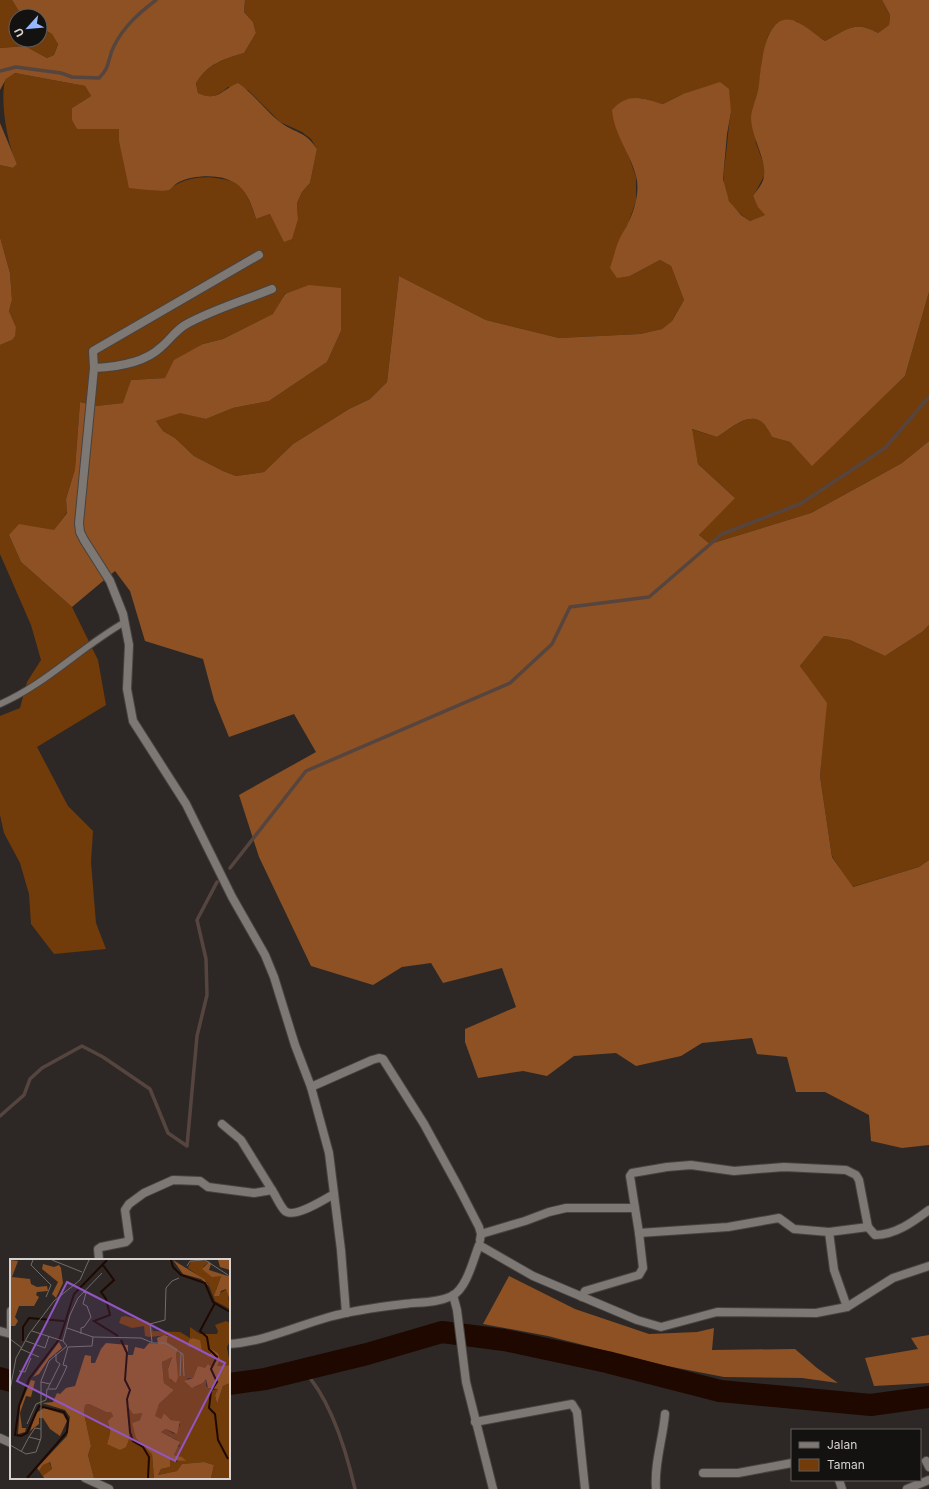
<svg xmlns="http://www.w3.org/2000/svg" width="929" height="1489" viewBox="0 0 929 1489" font-family="Inter,sans-serif">
  <rect width="100%" height="100%" fill="#2d2825"/>
  <!-- green -->
  <g fill="#723b0a">
    <path d="M0 0H12L22 16H16V40H40V27L52 34 58 43 54 55 47 58 25 46 0 48Z"/>
    <path d="M245 0H882L890 15 889 25 878 33C854 20 847 30 825 41L796 21 774 26 768 36 762 60 758 97 753 107 756 143 764 165V176L753 197 766 215 750 221C716 197 723 182 727 145 728 134 729 123 731 112L683 94 663 104 641 98 628 154 636 177V201L628 224 618 244 630 276 660 260 671 266 684 300 672 321 662 329 640 334 559 338 486 320 399 276 387 382 370 399 349 409 293 444 264 472 236 476 223 471 194 456 175 438 163 431 156 421 180 412 206 419 233 408 269 401 327 362 341 331 285 293 274 314 223 339 203 344 165 378 131 380 124 403 96 406 80 402 75 469 66 499 67 512 54 531 45 529 9 535 21 562 72 607 98 660 106 705 37 747 68 806 93 831 91 862 96 923 106 949 54 954 31 924 29 894 20 863 4 833 0 815V716L20 708 27 682 41 660 31 625 0 554V345L12 340 16 327 9 311 12 300 10 273 0 237V165L13 168 17 164C7 143 0 102 5 80 7 77 12 75 15 73L85 86 91 96 72 108 77 129 119 128V141L168 190C184 178 202 175 222 179 225 180 231 180 234 182 246 188 252 207 256 219L270 214 298 219 297 203 302 192 310 183 317 149 311 139 302 132 280 122 248 90 228 87C218 96 211 99 198 93L196 82C208 64 224 59 244 53L256 33 253 22 244 12Z"/>
    <path d="M929 292V441L902 463 811 513 710 544 699 535 734 497 698 464 691 429 717 437C729 430 751 409 764 424 767 428 770 433 772 437L790 442 812 465 905 376Z"/>
    <path d="M929 625V860L919 867 852 887 832 856 820 776 826 703 800 666 824 636 850 640 885 656 922 632Z"/>
  </g>
  <!-- forest -->
  <g fill="#8d5123">
    <path d="M12 0H245L244 12 253 22 256 33 244 53C224 59 207 64 196 83L198 93C218 102 221 90 238 83 254 94 265 110 280 122 295 134 305 130 317 149L310 183 302 192 297 203 298 219 292 239 284 242 270 214 256 219C253 209 249 197 242 189 229 173 196 174 179 182 175 184 172 188 169 190 161 192 138 189 129 188L119 141V129H77L72 120V108L91 96 85 86 15 73 6 79 0 90V48L25 46 47 58 54 55 58 44 52 34 40 27V16H22Z"/>
    <path d="M882 0H929V292L905 376 812 466 790 442 772 437C770 433 767 428 764 424 750 409 729 430 717 437L692 429 698 464 735 498 699 535 710 544 811 513 902 463 929 441V625L922 632 885 656 850 640 824 636 800 666 827 703 820 776 832 857 853 887 919 867 929 860V1145L902 1148 871 1141 869 1115 825 1092H796L787 1057 757 1054 752 1038 702 1043 681 1056 636 1066 616 1053 574 1056 547 1076 523 1071 478 1078 465 1042V1029L516 1007 502 968 443 983 431 963 402 967 373 985 311 966 259 857 239 795 316 752 294 714 229 737 214 700 203 659 145 641 130 591 115 571 72 607 21 562 9 535 19 524 54 530 67 513 66 499 75 469 80 402 96 406 123 403 131 380 165 378 174 360 203 344 223 339 273 314 285 294 309 285 341 288V331L327 362 269 401 233 408 206 419 180 413 156 421 163 431 175 438 194 456 223 471 236 476 264 472 293 444 349 409 370 399 387 382 399 276 486 320 559 338 640 334 662 329 672 321 684 300 671 266 660 260 630 276 617 278 610 268C614 257 616 244 622 234 624 230 627 227 628 223 635 210 640 190 636 176 630 152 614 135 612 110 628 92 642 98 663 104L683 94 720 82 729 89 731 112 727 134 723 179 729 201 741 215 750 221 765 215 758 207 753 196C757 190 764 183 764 175 766 159 752 138 751 119 751 108 758 97 759 84 761 66 765 7 797 22 806 26 816 35 825 41 847 30 854 20 878 33L889 25 890 15Z"/>
    <path d="M0 123 17 164 13 168 0 165Z"/>
    <path d="M0 237 10 273 12 300 9 311 16 327 15 336 12 340 0 345Z"/>
    <path d="M509 1276 575 1309 649 1334 697 1332 714 1328 712 1350 795 1349 817 1368 838 1383 802 1378 724 1377 662 1365 548 1336 483 1324Z"/>
    <path d="M929 1335V1383L874 1386 865 1358 918 1349 911 1338Z"/>
  </g>
  <g fill="none" stroke-linecap="round" stroke-linejoin="round">
    <!-- stream -->
    <g stroke="#56453f" stroke-width="3.5">
      <path d="M0 71 16 67 61 73 72 77 99 78C111 67 107 59 114 46 124 26 139 13 156 0"/>
      <path d="M230 868 306 771 510 683 552 644 570 607 649 597 722 534 800 504 885 448 929 397"/>
      <path d="M0 1116 24 1095 30 1079 42 1068 82 1046 103 1057 150 1089 168 1133 187 1146 197 1036 207 995 206 959 197 920 217 882"/>
      <path d="M303 1370C331 1399 346 1450 355 1489"/>
    </g>
    <!-- river -->
    <g stroke="#1f0800" stroke-width="22">
      <path d="M0 1378 11 1381"/>
      <path d="M229 1384 265 1379 367 1354 442 1332 504 1340 607 1362 720 1391 871 1405 929 1397"/>
    </g>
    <!-- service casing -->
    <g stroke="#474341" stroke-width="8">
      <path id="service" d="M0 704C46 684 81 647 125 622"/>
    </g>
    <!-- minor casing -->
    <g stroke="#474341" stroke-width="10">
      <g id="minor">
        <path d="M259 255 93 351 94 368 79 523 80 532 84 540 110 581 123 614 129 645 127 689 133 721 186 804 232 897 265 955 274 977 295 1045 311 1087 329 1153 341 1250 346 1313"/>
        <path d="M94 368C115 367 144 363 160 348 169 341 175 331 185 325 209 311 245 300 272 289"/>
        <path d="M311 1087 372 1060 379 1058 383 1059 424 1124 459 1188 479 1227 481 1234 480 1240"/>
        <path d="M222 1124 241 1140 272 1190"/>
        <path d="M635 1208 639 1233"/>
        <path d="M481 1234 525 1221 549 1212 566 1208H635L630 1176 632 1173 667 1167 691 1165 734 1171 784 1167 846 1170 856 1175 859 1180 868 1227 875 1235C895 1235 913 1222 929 1210"/>
        <path d="M99 1260 98 1249 101 1247 126 1242 129 1239 125 1210 129 1204 144 1193 173 1180 200 1181 208 1187 254 1193 272 1190C276 1196 280 1206 285 1211 294 1219 325 1199 334 1194"/>
        <path d="M453 1295 457 1310 466 1382 493 1489"/>
        <path d="M582 1297 585 1291 639 1275 643 1268 639 1233 728 1227 779 1218 794 1229 829 1232"/>
        <path d="M847 1307 834 1270 829 1232 868 1227"/>
        <path d="M11 1311V1331"/>
        <path d="M0 1331 11 1334"/>
        <path d="M229 1344C263 1342 297 1326 329 1317 354 1310 379 1307 404 1304 420 1302 437 1303 452 1296 467 1288 473 1260 479 1245L533 1276 637 1320 661 1327 717 1312 816 1313 847 1307 893 1278 929 1266"/>
        <path d="M475 1422 572 1404 577 1412 585 1489"/>
        <path d="M926 1461 929 1467"/>
        <path d="M703 1473H738L792 1463"/>
        <path d="M839 1480 842 1489"/>
        <path d="M656 1489C654 1463 663 1439 665 1414"/>
        <path d="M907 1489 929 1480"/>
      </g>
    </g>
    <!-- tertiary casing -->
    <g stroke="#474341" stroke-width="10">
      <g id="tertiary">
        <path d="M0 1438 11 1443"/>
        <path d="M85 1478 109 1489"/>
      </g>
    </g>
    <!-- service -->
    <use href="#service" stroke="#7d7874" stroke-width="6"/>
    <!-- minor -->
    <use href="#minor" stroke="#7d7874" stroke-width="8"/>
    <!-- tertiary -->
    <use href="#tertiary" stroke="#7d7874" stroke-width="8"/>
  </g>
  <!-- overview -->
  <g transform="translate(10 1259)">
    <rect width="220" height="220" fill="#2d2825"/>
    <path d="M181 2H200L193 8 203 16 211 17 206 31 210 34 217 30 220 50 205 42 198 24 178 9ZM115 57 139 63 143 72 170 73 180 79V68L190 75H207L208 72 205 66 216 62 220 64V82L217 88 220 106 207 107 208 94 197 87 201 94 197 96 204 98 206 101 201 108 186 113 183 119H178L176 123 185 128 193 124 196 120V127L202 131 208 130 205 136 207 145 213 127 220 124V219H201L204 206 194 203 172 205 167 212 148 216 151 210 160 208V201L167 203 170 197 164 196 166 189 170 187 167 181 151 173 156 170 164 175 170 166 169 162 161 161 154 154 151 160H146L144 156 149 145 164 131 154 124 152 103 162 97 158 110 161 122 167 116 166 95 168 90 157 83 158 76 140 78 135 77 134 67 122 69 109 64 111 58ZM181 79 189 81 192 91 181 88ZM79 145 96 153 101 152 103 156 98 167 100 174 97 185 119 180V149L132 154 130 161 122 164 142 195 144 219H84L78 196 81 187 74 154 75 146ZM39 203 42 210 33 218 29 212 33 206Z" fill="#723b0a" fill-rule="evenodd"/>
    <path d="M0 1 8 2 2 18 20 20 21 25 27 28 37 27 38 32 27 33 26 36 29 38 24 47H9L5 58 8 62 5 67H0ZM163 1 194 20 200 28 191 20 173 15ZM208 1H220V11L210 8ZM199 3 201 5 199 11 218 17 220 14V42L216 30 211 32 209 37H204L211 17 202 18 192 10ZM33 5 44 8 49 6 51 9 53 24 46 39 42 35 48 23 32 10ZM154 76 158 77 157 83 168 90 166 95 168 118 166 124 159 119 158 110 162 98 152 103 154 124 164 131 149 145 145 157 151 160 154 154 161 161 170 162 167 175 156 170 151 173 170 183 164 196 172 198 176 202 160 201V208L151 210 148 216 167 212 172 205 194 203 204 206 201 219H144L142 195 126 179 122 164 130 161 132 154 123 155 119 149V180L116 188 110 191 97 185 100 174 98 162 103 157 101 153H96L79 145 75 146 74 154 81 187 78 196 84 219H34L33 217 42 210 40 203 33 206 29 212 27 209 57 177 60 158 55 151 32 144 43 143 47 134 50 135 56 129 65 127 75 96 81 97V104H85L91 90 96 84 118 86V96H123L125 88 134 90 139 84 148 85 147 79ZM182 79 190 81 192 91 178 87 179 81ZM49 83 52 89 39 100 29 115 23 118ZM197 87 208 94 210 100 207 107 220 106V124L213 127 207 145 205 136 208 130 198 129 196 120 193 124 182 129 174 122 183 119 188 107 195 109 198 105 201 108 206 101 204 98 197 97 201 94ZM21 121 25 122 21 138 16 137 10 154 12 169H16L15 173 8 175 10 147ZM34 149 53 155 57 162 50 177 40 170 33 159H29V165L20 172 26 154Z" fill="#8d5123"/>
    <path fill="none" stroke="#1f0800" stroke-width="2" d="M161 1 163 8 171 16 195 24 203 43 220 53M93 6 104 21 91 33 96 40 100 56 84 62 108 77M205 44 190 72 197 78 199 90 207 98 201 110 207 123 201 132 199 149 205 155 208 181 218 200M111 81 117 94 115 121 120 131 117 140 120 173 123 182 133 188 139 198 138 219M13 82V68L19 59 54 62M17 219 57 173 58 161 54 153 29 147 17 174 11 177 5 176 9 147 19 120 50 79 64 35 97 1"/>
    <path fill="none" stroke="#716c6a" stroke-width="1" d="M23 1 21 6 41 26 36 38M42 1 72 13M177 7 180 2 195 1 218 16M57 69 83 78 131 79 143 84H155L173 95 174 117M71 75V69L74 68 81 58 77 47 73 45 76 34 73 33M0 80 12 89M16 82 35 89 39 77M53 82 60 56 68 39 92 14M142 83 140 65 155 61 156 29 162 22 169 19M58 88 82 87 83 78M11 90 29 98M9 112 15 113 21 99M170 117 171 94M31 123 40 125 38 129M40 125 50 105 46 102V95M0 131 6 99 19 75 44 42 70 21 79 1M17 165 26 145 36 141 37 130H46L54 114 57 107 53 106 58 88M19 178 25 169 31 170M0 186 16 195 26 193 31 179V122L39 102 57 87 53 82 22 72M11 193 19 178 31 181"/>
    <path fill="#9256c4" fill-opacity="0.15" stroke="#9256c4" stroke-width="2" d="M57 23 215 104 165 202 7 122Z"/>
    <rect width="220" height="220" fill="none" stroke="#d6d3d1" stroke-width="2"/>
  </g>
  <!-- legend -->
  <rect x="791" y="1429" width="130" height="52" fill="#141210" stroke="#625f5d"/>
  <rect x="799" y="1442" width="20" height="6" fill="#7d7874" stroke="#625f5d"/>
  <text x="827" y="1449" font-size="12" fill="#d6d3d1">Jalan</text>
  <rect x="799" y="1459" width="20" height="12" fill="#723b0a" stroke="#625f5d"/>
  <text x="827" y="1469" font-size="12" fill="#d6d3d1">Taman</text>
  <!-- north arrow -->
  <g transform="translate(28 28) rotate(243)"><circle r="19" fill="#141210" stroke="#625f5d"/>
  <path d="M0-3L7 15L0 10L-7 15Z" fill="#96b6fd"/>
  <text y="-6" font-size="11" font-weight="bold" text-anchor="middle" fill="#d6d3d1">U</text>
  </g>
</svg>
